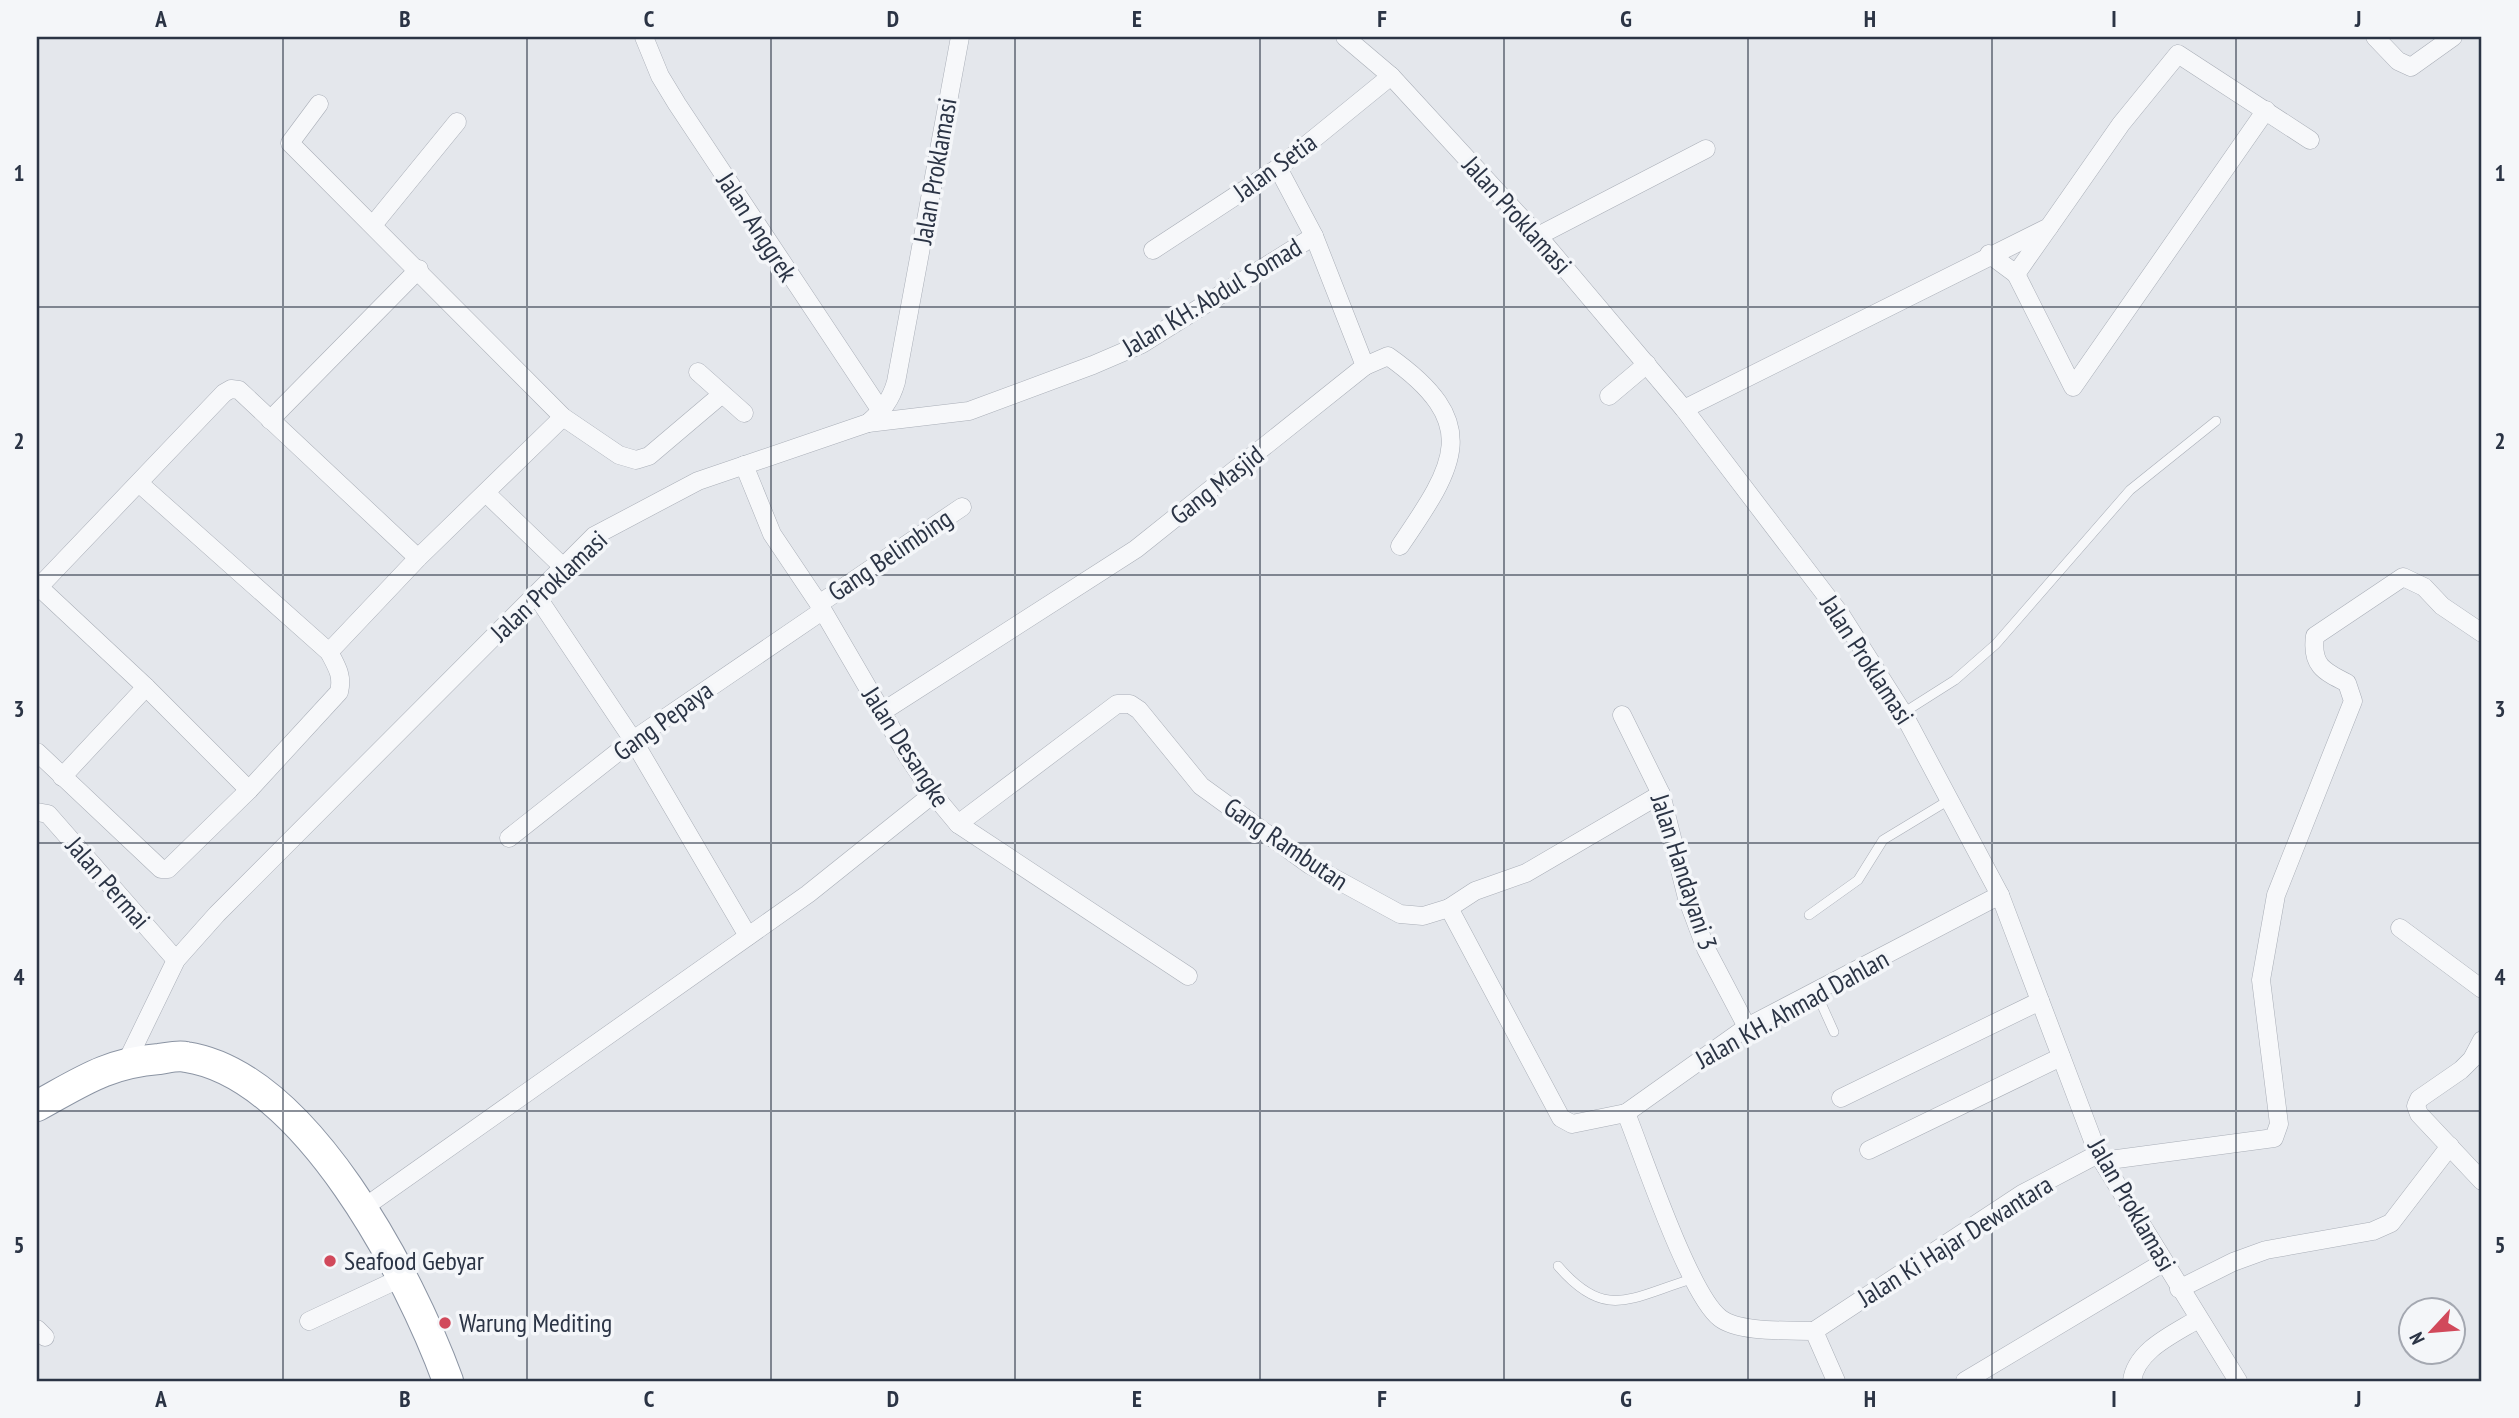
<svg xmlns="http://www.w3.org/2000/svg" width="2519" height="1418" viewBox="0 0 2519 1418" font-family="'PT Sans Narrow',sans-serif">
  <rect width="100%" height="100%" fill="#e4e7ec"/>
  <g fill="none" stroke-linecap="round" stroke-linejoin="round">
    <!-- lane casing -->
    <g stroke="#a9aeb7" stroke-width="10">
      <g id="lane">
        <path d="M1903 713 1955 680 1996 644 2130 490 2216 421"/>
        <path d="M1809 915 1858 880 1883 840 1949 800"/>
        <path d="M1816 992 1834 1032"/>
        <path d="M1558 1266C1606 1322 1631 1297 1692 1279"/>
      </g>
    </g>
    <!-- street casing -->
    <g stroke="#a9aeb7" stroke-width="19">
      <g id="street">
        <path d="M644 37 660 76 677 104 881 411"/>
        <path d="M1345 37 1391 76 1538 236 1684 409 1841 615 1903 713 2000 895 2098 1154 2238 1381"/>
        <path d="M2375 37 2398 61 2411 67 2453 37"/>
        <path d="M319 104 290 143 563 417 619 455 636 460 649 456 721 395"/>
        <path d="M373 225 457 122"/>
        <path d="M1538 236 1706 149"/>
        <path d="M1153 250 1278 168 1391 76"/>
        <path d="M1989 254 2016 274 2049 227"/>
        <path d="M2016 274 2073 387 2266 110"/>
        <path d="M1365 366 1388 356C1483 423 1456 464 1400 546"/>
        <path d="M698 372 744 413"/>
        <path d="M1609 396 1647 364"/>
        <path d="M1684 409 2049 227 2121 124 2178 54 2310 140"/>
        <path d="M270 420 419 269"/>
        <path d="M868 423 969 411 1093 365 1142 344 1314 236"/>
        <path d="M744 465 772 534 819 604 907 755 933 794 958 824 1188 976"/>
        <path d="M486 493 562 566"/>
        <path d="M39 587 146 687 249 790"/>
        <path d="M37 589 224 393 231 389 239 390 418 558"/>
        <path d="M536 595 633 740 748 936"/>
        <path d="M819 604 962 507"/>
        <path d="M329 652 418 558 563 417"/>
        <path d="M882 712 1136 549 1365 366 1314 236 1278 168"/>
        <path d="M1622 715 1661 794 1687 898 1706 949 1747 1027"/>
        <path d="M37 752 161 869H168L249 790 339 692C343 676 337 667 329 652L140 484"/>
        <path d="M62 777 146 687"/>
        <path d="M37 812 48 814 176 960"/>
        <path d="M958 824 1117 704H1130L1139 710 1201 786 1310 865 1400 914 1423 916 1449 908 1475 891 1526 873 1661 794"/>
        <path d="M509 838 633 740 822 611"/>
        <path d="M1449 908 1561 1118 1572 1124 1626 1113"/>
        <path d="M2400 928 2482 989"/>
        <path d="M2482 1040 2472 1059 2461 1070 2419 1099 2416 1106 2419 1114 2482 1181"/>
        <path d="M127 1061 176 960 217 914 594 536 698 481 868 423C882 411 891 400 896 382L960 37"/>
        <path d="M1841 1098 2040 1001"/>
        <path d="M1869 1150 2061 1057"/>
        <path d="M2102 1161 2274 1138 2279 1124 2261 980 2276 895 2353 701 2347 683C2323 671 2311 665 2315 636L2403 577 2424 587 2442 606 2482 633"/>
        <path d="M362 1209 808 894 933 794"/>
        <path d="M2179 1289 2233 1262 2266 1250 2373 1231 2391 1223 2450 1146"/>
        <path d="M309 1321 401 1278"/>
        <path d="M37 1329 45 1337"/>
        <path d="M1814 1331 2022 1194 2098 1154"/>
        <path d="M1836 1381 1814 1331C1789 1330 1739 1333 1720 1318 1689 1294 1643 1155 1626 1113L1747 1027 2000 895"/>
        <path d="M1965 1381 2164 1262"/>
        <path d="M2132 1381C2136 1350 2174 1334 2198 1319"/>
      </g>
    </g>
    <!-- highway casing -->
    <g stroke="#8b94a3" stroke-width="32">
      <path id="highway" d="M37 1106C81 1082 107 1063 159 1059 167 1058 178 1055 186 1057 306 1075 410 1277 448 1381"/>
    </g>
    <!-- lane -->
    <use href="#lane" stroke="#f7f8fa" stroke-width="9"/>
    <!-- street -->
    <use href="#street" stroke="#f7f8fa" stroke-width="18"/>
    <!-- highway -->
    <use href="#highway" stroke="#fff" stroke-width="30"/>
  </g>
  <!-- grid -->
  <path fill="none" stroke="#2b3445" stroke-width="2" stroke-opacity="0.55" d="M283 37V1381M527 37V1381M771 37V1381M1015 37V1381M1260 37V1381M1504 37V1381M1748 37V1381M1992 37V1381M2236 37V1381M37 307H2482M37 575H2482M37 843H2482M37 1111H2482"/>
  <!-- markers -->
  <g fill="#d1495b" stroke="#f4f6f9" stroke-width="2.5">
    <circle cx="330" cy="1261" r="7"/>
    <circle cx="445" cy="1323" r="7"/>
  </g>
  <g text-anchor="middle" stroke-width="7" stroke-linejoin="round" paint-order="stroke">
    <!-- street labels -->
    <g font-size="26" fill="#2b3445" stroke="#f4f6f9">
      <text transform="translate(1275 167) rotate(-36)" y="9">Jalan Setia</text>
      <text transform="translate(935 171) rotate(-80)" y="9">Jalan Proklamasi</text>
      <text transform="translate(1517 215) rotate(48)" y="9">Jalan Proklamasi</text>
      <text transform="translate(757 227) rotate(57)" y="9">Jalan Anggrek</text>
      <text transform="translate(1212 297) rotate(-31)" y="9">Jalan KH. Abdul Somad</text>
      <text transform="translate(1217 485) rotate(-38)" y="9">Gang Masjid</text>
      <text transform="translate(890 555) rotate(-34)" y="9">Gang Belimbing</text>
      <text transform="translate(549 586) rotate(-43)" y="9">Jalan Proklamasi</text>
      <text transform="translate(1867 660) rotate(57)" y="9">Jalan Proklamasi</text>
      <text transform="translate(663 721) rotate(-36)" y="9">Gang Pepaya</text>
      <text transform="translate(906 747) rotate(57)" y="9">Jalan Desangke</text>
      <text transform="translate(1286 844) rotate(34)" y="9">Gang Rambutan</text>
      <text transform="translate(1684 872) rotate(72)" y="9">Jalan Handayani 3</text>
      <text transform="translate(108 883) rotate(49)" y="9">Jalan Permai</text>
      <text transform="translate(1792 1009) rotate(-29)" y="9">Jalan KH. Ahmad Dahlan</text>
      <text transform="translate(2132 1205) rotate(60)" y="9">Jalan Proklamasi</text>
      <text transform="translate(1955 1241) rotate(-32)" y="9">Jalan Ki Hajar Dewantara</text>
    </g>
    <!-- poi labels -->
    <g font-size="26" fill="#2b3445" stroke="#f4f6f9" text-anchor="start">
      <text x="344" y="1270">Seafood Gebyar</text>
      <text x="459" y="1332">Warung Mediting</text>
    </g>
  </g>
  <!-- border -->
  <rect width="2519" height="1418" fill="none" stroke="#f4f6f9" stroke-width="77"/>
  <!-- north arrow -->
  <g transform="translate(2432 1331) rotate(244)"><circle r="33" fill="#f4f6f9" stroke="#a4a8b1" stroke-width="2"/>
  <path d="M0-5L12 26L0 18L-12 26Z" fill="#d1495b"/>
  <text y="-10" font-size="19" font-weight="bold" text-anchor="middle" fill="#2b3445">N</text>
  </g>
  <rect x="38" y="38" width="2442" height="1342" fill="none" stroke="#2b3445" stroke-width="2.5"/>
  <g font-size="23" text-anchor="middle" font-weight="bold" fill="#2b3445">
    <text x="161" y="27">A</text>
    <text x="405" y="27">B</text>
    <text x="649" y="27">C</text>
    <text x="893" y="27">D</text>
    <text x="1137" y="27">E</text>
    <text x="1382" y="27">F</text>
    <text x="1626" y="27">G</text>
    <text x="1870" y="27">H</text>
    <text x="2114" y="27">I</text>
    <text x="2358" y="27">J</text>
    <text x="19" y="181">1</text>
    <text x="2500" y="181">1</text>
    <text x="19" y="449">2</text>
    <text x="2500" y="449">2</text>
    <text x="19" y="717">3</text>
    <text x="2500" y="717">3</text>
    <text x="19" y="985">4</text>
    <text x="2500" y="985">4</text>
    <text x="19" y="1253">5</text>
    <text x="2500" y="1253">5</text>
    <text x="161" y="1407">A</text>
    <text x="405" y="1407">B</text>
    <text x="649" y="1407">C</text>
    <text x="893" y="1407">D</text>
    <text x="1137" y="1407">E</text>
    <text x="1382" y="1407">F</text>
    <text x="1626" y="1407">G</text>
    <text x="1870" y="1407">H</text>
    <text x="2114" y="1407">I</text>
    <text x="2358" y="1407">J</text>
  </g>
</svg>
